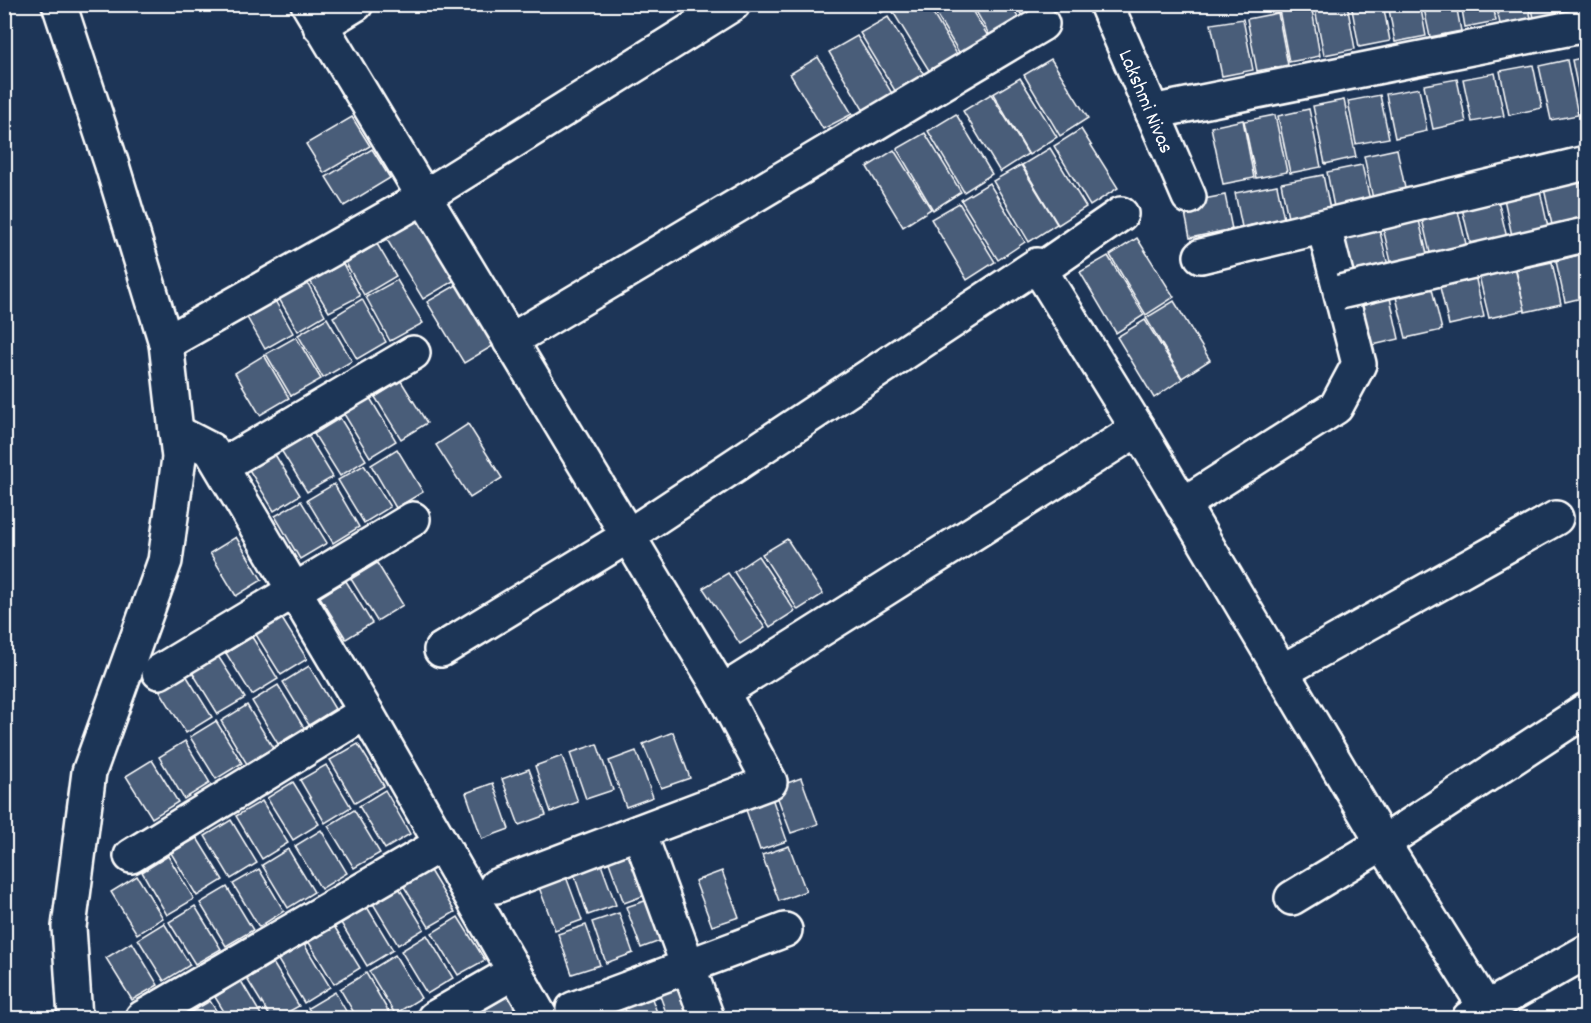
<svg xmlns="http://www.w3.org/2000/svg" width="1591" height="1023" viewBox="0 0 1591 1023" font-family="Dekko,sans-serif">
  <rect width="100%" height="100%" fill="#1d3557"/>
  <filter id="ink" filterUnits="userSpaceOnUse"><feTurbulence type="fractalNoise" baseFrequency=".0167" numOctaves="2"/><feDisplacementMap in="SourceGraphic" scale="12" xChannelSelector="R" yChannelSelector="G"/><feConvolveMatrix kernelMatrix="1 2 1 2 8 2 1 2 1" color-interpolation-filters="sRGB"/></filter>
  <g filter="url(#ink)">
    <!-- building -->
    <g fill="#4a5d79" stroke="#fff" stroke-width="1.5">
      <path d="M876 4H895L881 13Z"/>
      <path d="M905 4H927L957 54 930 72 893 12Z"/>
      <path d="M930 4H968L988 36 960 54Z"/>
      <path d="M972 4H1010L1018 17 990 36Z"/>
      <path d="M1015 4H1041L1022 16Z"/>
      <path d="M1311 4 1320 56 1289 62 1279 10Z"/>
      <path d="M1314 4H1347L1355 49 1324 55Z"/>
      <path d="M1351 4H1383L1390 41 1359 47Z"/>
      <path d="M1388 4H1420L1426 36 1395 42Z"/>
      <path d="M1423 4H1456L1461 31 1430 37Z"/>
      <path d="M1461 4H1493L1496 21 1465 27Z"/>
      <path d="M1496 4H1528L1531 18 1500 24Z"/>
      <path d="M1531 4H1563L1565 12 1534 18Z"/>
      <path d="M1567 4H1586V10L1569 14Z"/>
      <path d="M1278 13 1288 65 1257 71 1247 19Z"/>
      <path d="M888 17 925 76 897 94 860 33Z"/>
      <path d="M1243 19 1253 70 1222 76 1211 24Z"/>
      <path d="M857 36 893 95 865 113 829 52Z"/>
      <path d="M818 57 852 114 823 129 790 74Z"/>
      <path d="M1586 57V114L1583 115 1572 60Z"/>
      <path d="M1051 59 1088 118 1060 136 1024 75Z"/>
      <path d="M1567 60 1578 115 1551 120 1539 66Z"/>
      <path d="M1533 65 1542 108 1509 115 1500 71Z"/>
      <path d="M1495 73 1504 116 1472 122 1463 79Z"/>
      <path d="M1020 78 1057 137 1029 155 993 94Z"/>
      <path d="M1457 79 1466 122 1433 129 1424 85Z"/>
      <path d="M1419 88 1427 131 1395 138 1386 94Z"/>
      <path d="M991 94 1028 154 1000 172 963 111Z"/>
      <path d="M1380 95 1389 138 1356 144 1348 101Z"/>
      <path d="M1344 100 1356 157 1325 164 1313 106Z"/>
      <path d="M1309 109 1321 167 1290 173 1278 116Z"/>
      <path d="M956 114 992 174 964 192 928 131Z"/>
      <path d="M1275 115 1287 172 1256 178 1244 121Z"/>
      <path d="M352 117 370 146 324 173 306 144Z"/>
      <path d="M1243 120 1254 178 1223 184 1211 127Z"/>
      <path d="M1081 129 1118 188 1090 206 1054 146Z"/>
      <path d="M925 133 961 192 933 210 897 149Z"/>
      <path d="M1050 148 1086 207 1058 225 1022 165Z"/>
      <path d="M372 149 390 178 344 206 326 177Z"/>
      <path d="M1397 149 1406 193 1373 199 1364 156Z"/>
      <path d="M894 150 931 209 903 227 867 167Z"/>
      <path d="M1021 165 1057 224 1029 242 993 181Z"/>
      <path d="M1362 165 1370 200 1334 207 1327 172Z"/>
      <path d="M1323 175 1330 209 1288 218 1281 183Z"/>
      <path d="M1578 176 1586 210V218L1552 225 1543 184Z"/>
      <path d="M989 183 1025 242 998 260 961 200Z"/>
      <path d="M1277 185 1284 219 1242 227 1235 193Z"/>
      <path d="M1539 186 1548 227 1512 236 1503 194Z"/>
      <path d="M1225 195 1232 229 1190 238 1183 203Z"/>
      <path d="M1497 196 1507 238 1471 246 1461 204Z"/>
      <path d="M959 203 995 262 967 280 931 219Z"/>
      <path d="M1457 207 1467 248 1431 257 1421 215Z"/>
      <path d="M1418 216 1428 258 1392 266 1382 224Z"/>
      <path d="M419 219 455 280 423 299 386 238Z"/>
      <path d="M1378 224 1388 266 1352 274 1343 233Z"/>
      <path d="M1137 238 1174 297 1146 315 1110 255Z"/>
      <path d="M377 244 396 276 364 295 346 263Z"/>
      <path d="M1586 253V297L1565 302 1556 261Z"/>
      <path d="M1108 256 1144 315 1116 333 1080 272Z"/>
      <path d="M341 260 360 296 329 312 309 279Z"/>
      <path d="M1552 262 1561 304 1525 312 1516 270Z"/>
      <path d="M1515 268 1525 310 1489 318 1479 276Z"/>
      <path d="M1475 275 1484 317 1449 325 1439 283Z"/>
      <path d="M306 280 325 315 298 331 278 297Z"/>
      <path d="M397 280 423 323 390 341 366 297Z"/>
      <path d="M460 283 496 344 464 363 427 302Z"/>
      <path d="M1432 289 1442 330 1406 338 1396 297Z"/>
      <path d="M273 297 293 333 265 349 245 314Z"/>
      <path d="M1390 298 1399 339 1364 347 1354 306Z"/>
      <path d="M362 299 386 342 357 359 333 317Z"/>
      <path d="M1174 301 1210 360 1182 378 1146 318Z"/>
      <path d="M327 318 352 361 323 378 298 335Z"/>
      <path d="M1145 320 1182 379 1154 398 1117 337Z"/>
      <path d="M296 337 321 379 291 396 266 354Z"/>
      <path d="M264 355 289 398 260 415 235 373Z"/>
      <path d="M401 381 427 423 401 439 375 397Z"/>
      <path d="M370 398 396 441 370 457 344 414Z"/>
      <path d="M340 418 366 460 340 476 314 434Z"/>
      <path d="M468 424 502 478 470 498 436 445Z"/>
      <path d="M307 434 333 477 307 492 281 450Z"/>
      <path d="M397 449 423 492 396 508 371 465Z"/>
      <path d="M274 453 300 495 274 511 248 468Z"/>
      <path d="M364 465 390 507 364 523 338 480Z"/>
      <path d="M334 484 359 527 333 543 307 500Z"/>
      <path d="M301 501 327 543 300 559 275 516Z"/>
      <path d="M236 537 262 580 236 596 210 553Z"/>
      <path d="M787 539 823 594 798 610 762 554Z"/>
      <path d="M758 556 795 611 770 627 734 572Z"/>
      <path d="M377 563 403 605 377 621 351 579Z"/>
      <path d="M728 573 765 628 740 644 703 588Z"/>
      <path d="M346 581 372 623 346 639 320 597Z"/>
      <path d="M281 617 307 659 281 675 255 633Z"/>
      <path d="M252 637 278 679 252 695 226 653Z"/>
      <path d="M218 656 245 698 218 714 192 672Z"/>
      <path d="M309 666 335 709 309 725 283 682Z"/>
      <path d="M186 675 212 717 186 733 160 691Z"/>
      <path d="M278 685 304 728 278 744 252 701Z"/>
      <path d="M247 705 273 748 247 764 221 721Z"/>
      <path d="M216 721 242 763 216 779 190 737Z"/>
      <path d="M673 732 690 778 661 788 643 744Z"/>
      <path d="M185 741 210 783 184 799 159 757Z"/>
      <path d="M358 744 384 786 355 803 330 760Z"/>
      <path d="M597 744 613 790 586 799 570 753Z"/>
      <path d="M636 751 653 797 626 807 609 761Z"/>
      <path d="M562 756 578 802 551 812 535 766Z"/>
      <path d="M152 760 178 802 152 818 126 776Z"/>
      <path d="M326 765 351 807 325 823 300 780Z"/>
      <path d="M529 769 546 815 519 825 502 779Z"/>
      <path d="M801 778 818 824 791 833 774 788Z"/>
      <path d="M293 782 319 824 293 840 267 798Z"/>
      <path d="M493 783 509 829 482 839 466 793Z"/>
      <path d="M385 790 410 834 385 849 359 806Z"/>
      <path d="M771 795 787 841 760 850 744 804Z"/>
      <path d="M262 801 288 843 262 859 236 816Z"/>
      <path d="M354 810 380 853 354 868 328 826Z"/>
      <path d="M231 820 257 863 231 879 205 836Z"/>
      <path d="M321 830 347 873 321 889 295 846Z"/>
      <path d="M197 838 223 880 197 896 171 853Z"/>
      <path d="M789 846 806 891 779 901 762 855Z"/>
      <path d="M635 847 651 893 624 903 607 857Z"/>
      <path d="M288 849 314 892 288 908 262 865Z"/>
      <path d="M168 856 194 899 167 915 142 872Z"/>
      <path d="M599 859 616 905 588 915 572 869Z"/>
      <path d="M259 869 284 911 259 927 233 884Z"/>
      <path d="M429 869 455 912 429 927 403 885Z"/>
      <path d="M722 871 739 917 712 926 695 881Z"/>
      <path d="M565 874 582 920 555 930 537 882Z"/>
      <path d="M137 876 163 918 137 934 111 892Z"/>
      <path d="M398 886 424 929 398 945 372 902Z"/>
      <path d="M227 887 253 930 226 946 200 903Z"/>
      <path d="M654 898 668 938 641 948 626 907Z"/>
      <path d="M195 906 221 949 195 964 169 922Z"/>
      <path d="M367 907 393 950 367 966 341 923Z"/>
      <path d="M619 913 633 953 606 963 592 922Z"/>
      <path d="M458 917 485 960 458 975 432 933Z"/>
      <path d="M164 923 190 965 164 981 138 939Z"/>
      <path d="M586 925 600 965 572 974 558 934Z"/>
      <path d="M334 926 360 968 334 984 308 941Z"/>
      <path d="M427 935 453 978 427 994 401 951Z"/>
      <path d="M132 942 158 985 132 1000 106 958Z"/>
      <path d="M304 944 330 987 304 1003 278 960Z"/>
      <path d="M395 955 421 998 395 1014 369 971Z"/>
      <path d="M273 963 299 1006 277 1018H271L247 979Z"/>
      <path d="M366 973 391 1016 387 1018H357L340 989Z"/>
      <path d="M241 981 263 1018H228L215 997Z"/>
      <path d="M686 984 699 1018H668L659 993Z"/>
      <path d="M335 992 350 1018H315L308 1008Z"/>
      <path d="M508 996 521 1018H483L479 1013Z"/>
      <path d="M651 996 659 1018H628L624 1006Z"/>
      <path d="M210 1001 221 1018H185L184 1016Z"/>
      <path d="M618 1009 622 1018H594Z"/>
      <path d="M302 1012 306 1018H291Z"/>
    </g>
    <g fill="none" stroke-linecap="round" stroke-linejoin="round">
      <!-- minor casing -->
      <g stroke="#fff" stroke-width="38">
        <g id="minor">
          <path d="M59 4 111 162 166 343 179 458 165 561 89 772 69 927 75 1018"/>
          <path d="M308 4 722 692 1138 429"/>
          <path d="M1106 4 1189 197"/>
          <path d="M320 26 356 4"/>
          <path d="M1152 112 1586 25"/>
          <path d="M1201 256 1586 163"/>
          <path d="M1040 270 1121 214"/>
          <path d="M1362 287 1584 235"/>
          <path d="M510 341 1042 24"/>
          <path d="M166 343 424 197 733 4"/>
          <path d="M221 466 413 353"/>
          <path d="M1182 505 1336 407 1359 364 1324 227"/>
          <path d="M441 650 628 536 1037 265 1138 429 1383 843 1492 1018"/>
          <path d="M159 672 413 519"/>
          <path d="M1281 672 1556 518"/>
          <path d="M366 712 541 1018"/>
          <path d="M639 832 707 1018"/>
          <path d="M131 856 366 712 211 450 176 432"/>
          <path d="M496 886 770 782 722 692"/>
          <path d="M1292 898 1383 843 1586 710"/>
          <path d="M573 1009 785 930"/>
          <path d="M142 1018 441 844"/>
          <path d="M434 1018 514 972"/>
          <path d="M1469 1018 1586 952"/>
        </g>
      </g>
      <!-- minor -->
      <use href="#minor" stroke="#1d3557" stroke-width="33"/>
      <!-- minor-bridge casing -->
      <g stroke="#fff" stroke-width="38" stroke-linecap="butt">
        <path id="minor-bridge" d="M1340 292 1362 287"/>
      </g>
      <!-- minor-bridge -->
      <use href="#minor-bridge" stroke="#1d3557" stroke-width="33"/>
    </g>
  </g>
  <g text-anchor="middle" stroke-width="4.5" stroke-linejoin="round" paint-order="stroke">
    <!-- street labels -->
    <g font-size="21" fill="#fff" stroke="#1d3557">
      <text transform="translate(1147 101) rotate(67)" y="7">Lakshmi Nivas</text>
    </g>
  </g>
  <!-- margin -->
  <rect width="1591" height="1023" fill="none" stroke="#1d3557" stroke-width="24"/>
  <rect x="12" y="12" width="1567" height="999" fill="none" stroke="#fff" stroke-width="2" filter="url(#ink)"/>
</svg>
